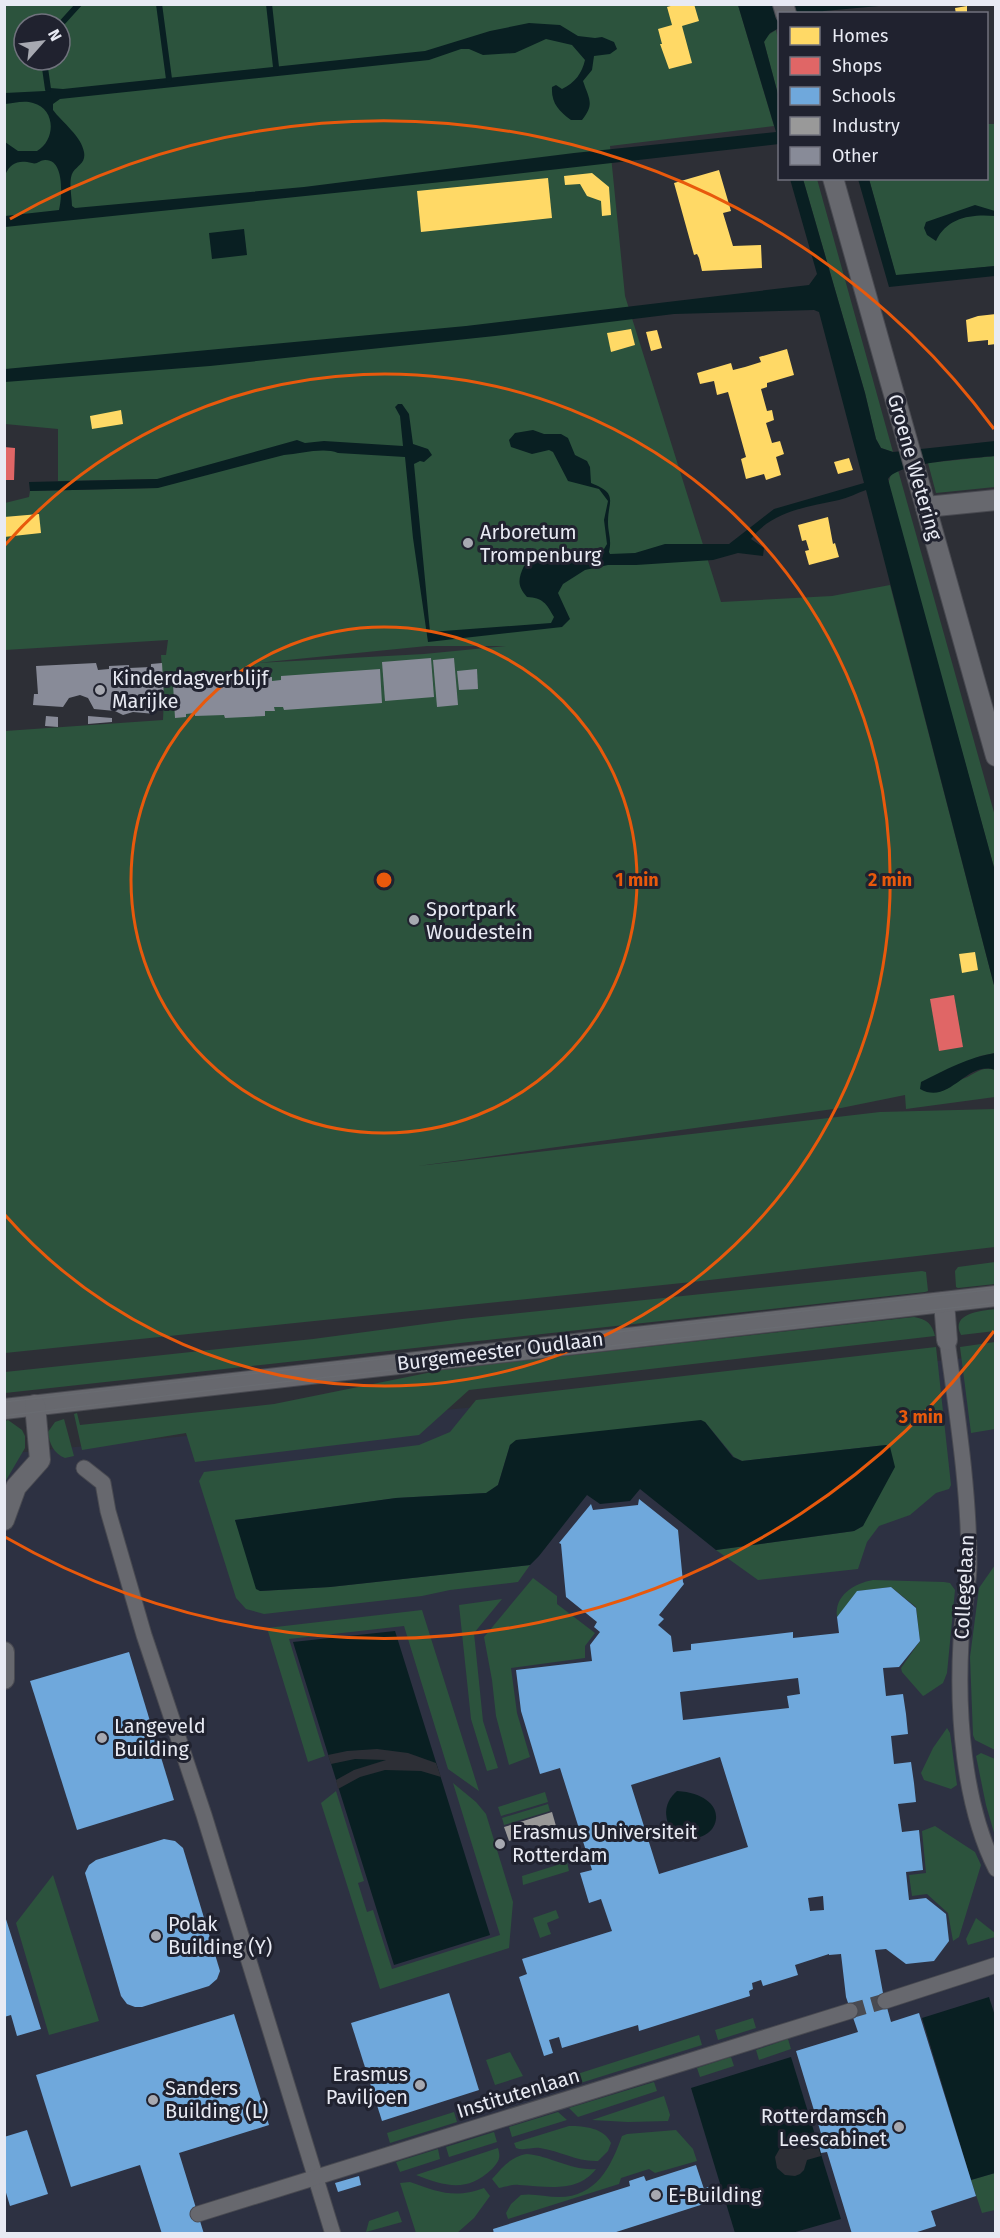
<svg xmlns="http://www.w3.org/2000/svg" width="1000" height="2238" viewBox="0 0 1000 2238" font-family="'Fira Sans',sans-serif">
  <rect width="100%" height="100%" fill="#2d2f36"/>
  <!-- built -->
  <path fill="#2d3142" d="M995 1355V2233L5 2234V1454Z"/>
  <!-- green -->
  <g fill="#2c533d" fill-rule="evenodd">
    <path d="M5 5H738L774 126 610 146 625 296 721 602 832 596 890 585 995 989V1053L980 1056 922 1082C934 1081 948 1083 960 1080 973 1076 981 1065 995 1070V1097L906 1109 905 1095 841 1108 418 1166 880 1112 995 1109V1247L692 1282 5 1353V731L163 720 164 697 161 655H166L168 640 5 650V503L29 497 30 491 158 488 157 479 58 481V429L5 424ZM24 24H60V60H24ZM427 646H506L424 654 257 663Z"/>
    <path d="M776 30 779 42V98L764 42 765 37Z"/>
    <path d="M987 124H995V266L896 276 869 179 986 178Z"/>
    <path d="M803 179H817L893 452 881 448 876 439 865 393Z"/>
    <path d="M995 456V487L936 493 928 463Z"/>
    <path d="M898 470 995 816V871L888 484 891 474Z"/>
    <path d="M995 1262V1284L958 1288 956 1287 955 1271 958 1267Z"/>
    <path d="M922 1271 926 1272 928 1291 925 1292 5 1393V1372L313 1339 462 1319Z"/>
    <path d="M995 1309V1331L961 1335C950 1313 981 1311 995 1309Z"/>
    <path d="M914 1317C927 1319 932 1324 935 1336L469 1390 419 1435 195 1462 186 1433 82 1450 74 1414 77 1413 80 1425 274 1404 442 1370Z"/>
    <path d="M995 1342V1429L971 1433 960 1347Z"/>
    <path d="M936 1347 951 1485 949 1489 936 1493 910 1515 879 1526 867 1542 858 1569 758 1580 716 1550 854 1531 863 1526 890 1447 886 1445 742 1461 734 1457 705 1422 517 1440 510 1445 498 1485 487 1493 396 1498 235 1520 260 1591 330 1587 530 1565 518 1582 450 1590 422 1596 264 1614 246 1609 236 1598 199 1481 204 1472 419 1445 450 1432 476 1400Z"/>
    <path d="M64 1419 74 1456 65 1458C54 1454 49 1443 48 1432L55 1422Z"/>
    <path d="M8 1420 22 1430 25 1436V1448L5 1482V1421Z"/>
    <path d="M995 1565V1750L975 1740 973 1735 970 1657 979 1588Z"/>
    <path d="M533 1578 557 1596V1604L595 1633 585 1646V1658L511 1668 517 1713 530 1757 509 1765 496 1716 492 1680 484 1637Z"/>
    <path d="M873 1580 944 1582 950 1583 955 1590 947 1673 943 1683 925 1695 923 1696 902 1672 901 1668 920 1641 916 1607 891 1587 858 1591 837 1617C834 1595 855 1583 873 1580Z"/>
    <path d="M502 1599 474 1633 483 1721 498 1768 487 1771 471 1719 459 1605Z"/>
    <path d="M422 1610 479 1791 448 1769 404 1626 289 1639 325 1756 308 1762 267 1628Z"/>
    <path d="M947 1728 950 1733 957 1785 951 1789 924 1780 921 1773 933 1748Z"/>
    <path d="M981 1753 995 1759V1836L986 1805 976 1756Z"/>
    <path d="M453 1783 476 1802 486 1814 513 1902 509 1948 380 1989 321 1803 336 1791 364 1881 358 1883 367 1912 373 1910 392 1969 500 1935Z"/>
    <path d="M545 1792 548 1802 501 1816 498 1807Z"/>
    <path d="M548 1804 550 1811 504 1825 502 1818Z"/>
    <path d="M935 1826 975 1852 981 1865 959 1937 953 1941 948 1913 927 1894 912 1896 909 1875 926 1873 922 1831Z"/>
    <path d="M567 1862 569 1871 523 1885 522 1876Z"/>
    <path d="M53 1875 99 2021 49 2035 16 1923Z"/>
    <path d="M556 1910 559 1918 547 1923 551 1934 540 1938 533 1918Z"/>
    <path d="M976 1918 995 1933V1937L968 1945 966 1939Z"/>
    <path d="M753 2018 756 2028 718 2040 715 2030Z"/>
    <path d="M699 2035 702 2045 574 2085 571 2076Z"/>
    <path d="M788 2039 791 2049 759 2060 756 2050Z"/>
    <path d="M510 2052 523 2076 495 2085 486 2060Z"/>
    <path d="M731 2057 734 2066 700 2077 697 2068Z"/>
    <path d="M654 2082 657 2091 578 2117 569 2108Z"/>
    <path d="M664 2096 670 2115 668 2121 628 2122 592 2120Z"/>
    <path d="M454 2112 457 2122 390 2143 387 2133Z"/>
    <path d="M558 2112 567 2120 512 2137 509 2127Z"/>
    <path d="M569 2126C585 2126 604 2128 611 2143L608 2151 598 2161C577 2162 561 2151 540 2148 532 2147 524 2151 516 2148L514 2143Z"/>
    <path d="M676 2130 693 2149 697 2161 655 2173 649 2169 621 2178 619 2184 508 2219 506 2213 511 2204 521 2195C533 2193 546 2197 559 2197 596 2197 611 2167 622 2136L627 2134Z"/>
    <path d="M494 2132 497 2142 449 2157 446 2147Z"/>
    <path d="M498 2148C501 2158 499 2161 492 2169 467 2193 445 2186 416 2175Z"/>
    <path d="M438 2149 440 2159 400 2172 396 2162Z"/>
    <path d="M527 2154C551 2156 571 2171 596 2169 577 2194 545 2186 519 2185 512 2184 505 2187 499 2188L492 2179C503 2167 510 2157 527 2154Z"/>
    <path d="M995 2173V2210L982 2213 971 2180Z"/>
    <path d="M410 2182C438 2192 455 2199 484 2188L490 2196 474 2218 457 2233H416L400 2183Z"/>
    <path d="M398 2211 402 2222 366 2232 369 2221Z"/>
  </g>
  <!-- water -->
  <g fill="#091f22">
    <path d="M738 5H890L824 11 821 13 780 14 779 28 770 33 764 42 779 98V144L471 179 5 227V216L59 210C62 198 65 159 45 160 40 160 37 165 32 163 19 160 11 162 5 175V142L18 151H37C56 140 56 109 33 103 25 100 13 103 5 104V93L45 91 50 88 63 89 425 51 490 31 529 23 560 25 578 36 595 38 602 37 614 42 617 49 610 54 594 56 592 70 583 81C589 99 595 104 582 120H571C559 111 551 103 552 87L556 85 562 89C575 83 582 73 585 60L572 45 546 39 515 53 483 55 469 49H461L429 60 60 99 53 104V110C62 122 82 137 84 152 86 163 78 165 73 172 68 180 72 197 72 206L75 208 304 187 574 153 776 132Z"/>
    <path d="M790 179H803L865 393 876 439 881 448 893 452 995 441V456C974 458 898 462 888 479L995 871V989L866 490C857 493 848 498 839 500 807 507 772 511 751 539L764 548 763 556 738 553 713 560 636 565H608L585 570 563 584 558 593 570 619 562 627 428 642 413 538 405 457 338 453C323 447 300 454 284 455L158 488 30 491 29 482 157 479 297 440 305 443 324 441 403 446 400 416 395 407 398 404H402L409 414 413 444 428 449 432 455 424 462 420 461 414 464 430 632 551 623 554 617C546 603 543 598 527 597 517 586 518 579 524 566L542 557 564 563 591 556 604 549 607 544 604 520 608 501 599 489 568 481 553 452 549 450 532 454 511 447 509 440 515 433 533 430 544 434H561L568 438 575 455 587 461 590 467 591 483C619 494 608 500 608 522 608 534 612 539 609 552L610 554 635 553 665 544H729L774 509 864 483 819 312 814 310 674 314 495 336 210 366 5 382V369L466 326 809 285 817 274Z"/>
    <path d="M858 179H869L896 275 995 266V276L889 287Z"/>
    <path d="M975 205 995 211V216C972 214 947 217 936 241L927 235 924 228 926 222Z"/>
    <path d="M244 229 247 255 212 259 209 233Z"/>
    <path d="M995 1053V1070C966 1060 950 1106 920 1089L921 1082C945 1070 969 1057 995 1053Z"/>
    <path d="M701 1420 705 1422 733 1457 742 1461 886 1445 890 1447 895 1467 863 1526 854 1531 716 1550 640 1489 630 1501 600 1504 587 1495 539 1556 530 1565 330 1587 260 1591 256 1589 235 1520 396 1498 486 1493 498 1485 510 1445 516 1440Z"/>
    <path d="M395 1631 490 1935 394 1965 293 1642Z"/>
    <path d="M677 1791C739 1795 719 1853 674 1835 664 1820 662 1804 677 1791Z"/>
    <path d="M989 1997 996 2019 995 2173 971 2180 922 2018Z"/>
    <path d="M791 2057 841 2219 792 2233H735L691 2088Z"/>
  </g>
  <!-- pier -->
  <g fill="#2d2f36">
    <path d="M377 1749 408 1753 436 1763 441 1777 421 1771 385 1770 360 1777 338 1789 336 1780 354 1770 386 1760 355 1759 331 1764 328 1755 347 1751Z"/>
    <path d="M790 2144H795L804 2150 818 2146 821 2156 807 2160 804 2170 800 2174 795 2176 785 2175 777 2168 775 2157 780 2148Z"/>
  </g>
  <!-- homes -->
  <g fill="#ffd966">
    <path d="M678 4H694L699 21 682 26 692 63 669 69 660 44H662L658 29 672 25 667 7Z"/>
    <path d="M967 6V14H956L955 8Z"/>
    <path d="M719 170 731 211 723 213 733 246 761 245 762 268 702 271 699 258 697 254 694 255 674 183Z"/>
    <path d="M592 173 609 187 611 215 602 216 601 201 587 196 580 184 565 185 564 176Z"/>
    <path d="M548 178 552 218 421 232 417 191Z"/>
    <path d="M996 314V344L988 345V340L968 342 966 320 978 316Z"/>
    <path d="M631 329 635 345 611 352 607 333Z"/>
    <path d="M657 330 662 348 651 351 646 332Z"/>
    <path d="M787 349 794 375 767 383V387L761 389 767 411 772 410 774 420 766 423 772 443 780 441 784 454 776 457 781 475 766 480 764 474 746 479 741 459 746 457 728 392 717 395 714 381 700 384 697 373 731 363 733 370 745 367 761 362 759 357Z"/>
    <path d="M121 410 123 424 92 429 90 416Z"/>
    <path d="M849 458 853 470 838 474 834 462Z"/>
    <path d="M39 514 41 533 4 537V517Z"/>
    <path d="M828 517 833 544 835 543 839 557 809 565 805 551 809 550 806 540 802 541 798 525Z"/>
    <path d="M975 952 978 970 962 973 959 954Z"/>
  </g>
  <!-- shops -->
  <g fill="#e06666">
    <path d="M4 447 15 448 14 480H4Z"/>
    <path d="M954 995 963 1047 939 1051 930 999Z"/>
  </g>
  <!-- schools -->
  <g fill="#6fa8dc" fill-rule="evenodd">
    <path d="M639 1499 678 1530 683 1582 684 1584 659 1615 664 1619 658 1625 671 1636 673 1652 691 1650V1644L793 1632V1638L839 1633 837 1617 857 1591 891 1587 916 1608 920 1641 899 1667 883 1668 886 1696 903 1694 906 1714 908 1734 891 1736 894 1764 911 1762 914 1783 916 1802 898 1804 902 1832 919 1830 923 1870 906 1872 909 1900 926 1898 946 1914 949 1941 934 1961 906 1964 886 1949 875 1950 883 1993 891 2022 919 2013 976 2196 931 2211 936 2226 911 2234H865L864 2232 852 2234 827 2152 821 2153 818 2142 823 2140 796 2051 858 2032 846 1997 841 1954 829 1955V1954L795 1965 798 1975 763 1986 761 1980 752 1983 753 1989 749 1991 750 1996 639 2031 638 2025 562 2048 559 2037 549 2040 553 2053 544 2056 519 1977 527 1974 522 1959 612 1931 601 1899 589 1903 580 1873 592 1870 560 1768 540 1774 521 1711 516 1670 592 1661 590 1645 600 1632 594 1627 597 1622 566 1597 561 1544 559 1543 591 1504 593 1510 638 1505ZM798 1678 800 1694 787 1696 789 1708 683 1720 680 1692ZM720 1757 748 1847 659 1874 631 1785ZM823 1896 824 1910 810 1911 808 1898Z"/>
    <path d="M129 1652 174 1800 77 1830 30 1681Z"/>
    <path d="M164 1839 175 1841 183 1848 220 1971 217 1979 209 1986 142 2007H135L127 2004 121 1996 85 1873 89 1865 96 1860Z"/>
    <path d="M4 1913 41 2029 17 2036 11 2015 4 2017Z"/>
    <path d="M449 1993 479 2090 382 2121 351 2023Z"/>
    <path d="M234 2014 269 2125 179 2153 204 2234H162L140 2165 71 2187 36 2075Z"/>
    <path d="M27 2130 48 2194 10 2206 4 2186V2137Z"/>
    <path d="M696 2165 704 2189 708 2187 713 2201 610 2234H494L493 2229 630 2186 629 2181 644 2176 646 2181Z"/>
    <path d="M359 2176 361 2185 338 2192 335 2183Z"/>
  </g>
  <!-- industry -->
  <path fill="#999" d="M552 1812 556 1826 509 1841 504 1827Z"/>
  <g fill="none" stroke-linecap="round" stroke-linejoin="round">
    <!-- stream -->
    <g stroke="#091f22" stroke-width="6">
      <path d="M159 4 169 79"/>
      <path d="M269 4 276 67"/>
      <path d="M60 25 79 4"/>
      <path d="M46 60 45 68 48 89"/>
    </g>
  </g>
  <!-- building -->
  <g fill="#888b98">
    <path d="M431 658 434 697 385 701 382 662Z"/>
    <path d="M454 658 458 705 437 707 433 660Z"/>
    <path d="M96 663 98 670 109 669V666L129 665V668L151 667V664L162 663 164 697 156 698 155 714 133 712 123 715 115 711 94 709 88 698 80 695 69 698 63 707 33 705 34 694H38L36 666Z"/>
    <path d="M380 669 382 703 284 710 283 707H274L275 711H265V716L225 718 224 715 195 716V713L186 714V717L175 718 173 684H184V687H193V683L272 677V681L281 680V676Z"/>
    <path d="M477 669 478 689 459 690 457 671Z"/>
    <path d="M46 716 58 717V727L45 726Z"/>
    <path d="M88 716 112 718V722L88 724Z"/>
  </g>
  <g fill="none" stroke-linecap="round" stroke-linejoin="round">
    <!-- pedestrian-tunnel -->
    <path stroke="#494b52" stroke-width="15" stroke-dasharray="15 8" stroke-linecap="butt" d="M850 2011 885 2001"/>
    <!-- pedestrian casing -->
    <g stroke="#494a51" stroke-width="17">
      <g id="pedestrian">
        <path d="M947 1340C957 1414 969 1489 969 1563 969 1589 962 1615 961 1641 957 1713 963 1803 996 1869"/>
        <path d="M84 1468 103 1483 108 1511 144 1635 204 1815 333 2234"/>
        <path d="M885 2001 996 1965"/>
        <path d="M198 2214 850 2011"/>
      </g>
    </g>
    <!-- minor casing -->
    <g stroke="#494a51" stroke-width="22">
      <g id="minor">
        <path d="M783 4 786 14"/>
        <path d="M833 178 996 756"/>
        <path d="M926 507 996 500"/>
        <path d="M944 1302 947 1340"/>
        <path d="M4 1409 996 1296"/>
        <path d="M4 1520 16 1487 40 1460 35 1405"/>
        <path d="M4 1652V1679"/>
      </g>
    </g>
    <!-- pedestrian -->
    <use href="#pedestrian" stroke="#67686e" stroke-width="15"/>
    <!-- minor -->
    <use href="#minor" stroke="#67686e" stroke-width="20"/>
    <!-- tram -->
    <g stroke="#696b71" stroke-width="1.5">
      <path d="M4 1402 996 1289"/>
      <path d="M4 1416 221 1389 996 1303"/>
    </g>
  </g>
  <!-- distance rings -->
  <g fill="none" stroke="#e8590c" stroke-width="3">
    <circle cx="384" cy="880" r="253"/>
    <path d="M5 545A506 506 0 1 1 5 1215"/>
    <path d="M994 1331A759 759 0 0 1 5 1537M10 219A759 759 0 0 1 994 429"/>
  </g>
  <!-- markers -->
  <g fill="#a7a9b1" stroke="#20222f" stroke-width="2">
    <circle cx="468" cy="543" r="6"/>
    <circle cx="100" cy="690" r="6"/>
    <circle cx="414" cy="920" r="6"/>
    <circle cx="102" cy="1738" r="6"/>
    <circle cx="500" cy="1844" r="6"/>
    <circle cx="156" cy="1936" r="6"/>
    <circle cx="420" cy="2085" r="6"/>
    <circle cx="153" cy="2100" r="6"/>
    <circle cx="899" cy="2127" r="6"/>
    <circle cx="656" cy="2195" r="6"/>
  </g>
  <g text-anchor="middle" stroke-width="6" stroke-linejoin="round" paint-order="stroke">
    <!-- street labels -->
    <g font-size="20" fill="#e8eaf3" stroke="#20222f">
      <text transform="translate(915 467) rotate(74)" y="7">Groene Wetering</text>
      <text transform="translate(500 1351) rotate(-7)" y="7">Burgemeester Oudlaan</text>
      <text transform="translate(964 1587) rotate(-87)" y="7">Collegelaan</text>
      <text transform="translate(518 2093) rotate(-17)" y="7">Institutenlaan</text>
    </g>
    <!-- poi labels -->
    <g font-size="20" fill="#e8eaf3" stroke="#20222f" text-anchor="start">
      <text x="480" y="539">Arboretum<tspan x="480" dy="23">Trompenburg</tspan></text>
      <text x="112" y="685">Kinderdagverblijf<tspan x="112" dy="23">Marijke</tspan></text>
      <text x="426" y="916">Sportpark<tspan x="426" dy="23">Woudestein</tspan></text>
      <text x="114" y="1733">Langeveld<tspan x="114" dy="23">Building</tspan></text>
      <text x="512" y="1839">Erasmus Universiteit<tspan x="512" dy="23">Rotterdam</tspan></text>
      <text x="168" y="1931">Polak<tspan x="168" dy="23">Building (Y)</tspan></text>
      <text x="408" y="2081" text-anchor="end">Erasmus<tspan x="408" dy="23">Paviljoen</tspan></text>
      <text x="165" y="2095">Sanders<tspan x="165" dy="23">Building (L)</tspan></text>
      <text x="887" y="2123" text-anchor="end">Rotterdamsch<tspan x="887" dy="23">Leescabinet</tspan></text>
      <text x="668" y="2202">E-Building</text>
    </g>
  </g>
  <circle cx="384" cy="880" r="9" fill="#e8590c" stroke="#20222f" stroke-width="3"/>
  <g font-size="18" text-anchor="middle" font-weight="bold" fill="#e8590c" stroke="#20222f" stroke-width="6" stroke-linejoin="round" paint-order="stroke">
    <text x="637" y="886">1 min</text>
    <text x="890" y="886">2 min</text>
    <text x="921" y="1423">3 min</text>
  </g>
  <!-- border -->
  <rect width="1000" height="2238" fill="none" stroke="#e8eaf3" stroke-width="12"/>
  <!-- legend -->
  <rect x="778" y="12" width="210" height="168" fill="#20222f" stroke="#70727d" stroke-width="1.5"/>
  <rect x="790" y="27" width="30" height="18" fill="#ffd966" stroke="#70727d" stroke-width="1.5"/>
  <text x="832" y="42" font-size="18" fill="#e8eaf3">Homes</text>
  <rect x="790" y="57" width="30" height="18" fill="#e06666" stroke="#70727d" stroke-width="1.5"/>
  <text x="832" y="72" font-size="18" fill="#e8eaf3">Shops</text>
  <rect x="790" y="87" width="30" height="18" fill="#6fa8dc" stroke="#70727d" stroke-width="1.5"/>
  <text x="832" y="102" font-size="18" fill="#e8eaf3">Schools</text>
  <rect x="790" y="117" width="30" height="18" fill="#999999" stroke="#70727d" stroke-width="1.5"/>
  <text x="832" y="132" font-size="18" fill="#e8eaf3">Industry</text>
  <rect x="790" y="147" width="30" height="18" fill="#888b98" stroke="#70727d" stroke-width="1.5"/>
  <text x="832" y="162" font-size="18" fill="#e8eaf3">Other</text>
  <!-- north arrow -->
  <g transform="translate(42 42) rotate(62)"><circle r="28" fill="#20222f" stroke="#70727d" stroke-width="1.5"/>
  <path d="M0-4.5L10 22L0 15L-10 22Z" fill="#a7a9b1"/>
  <text y="-9" font-size="16" font-weight="bold" text-anchor="middle" fill="#e8eaf3">N</text>
  </g>
</svg>
